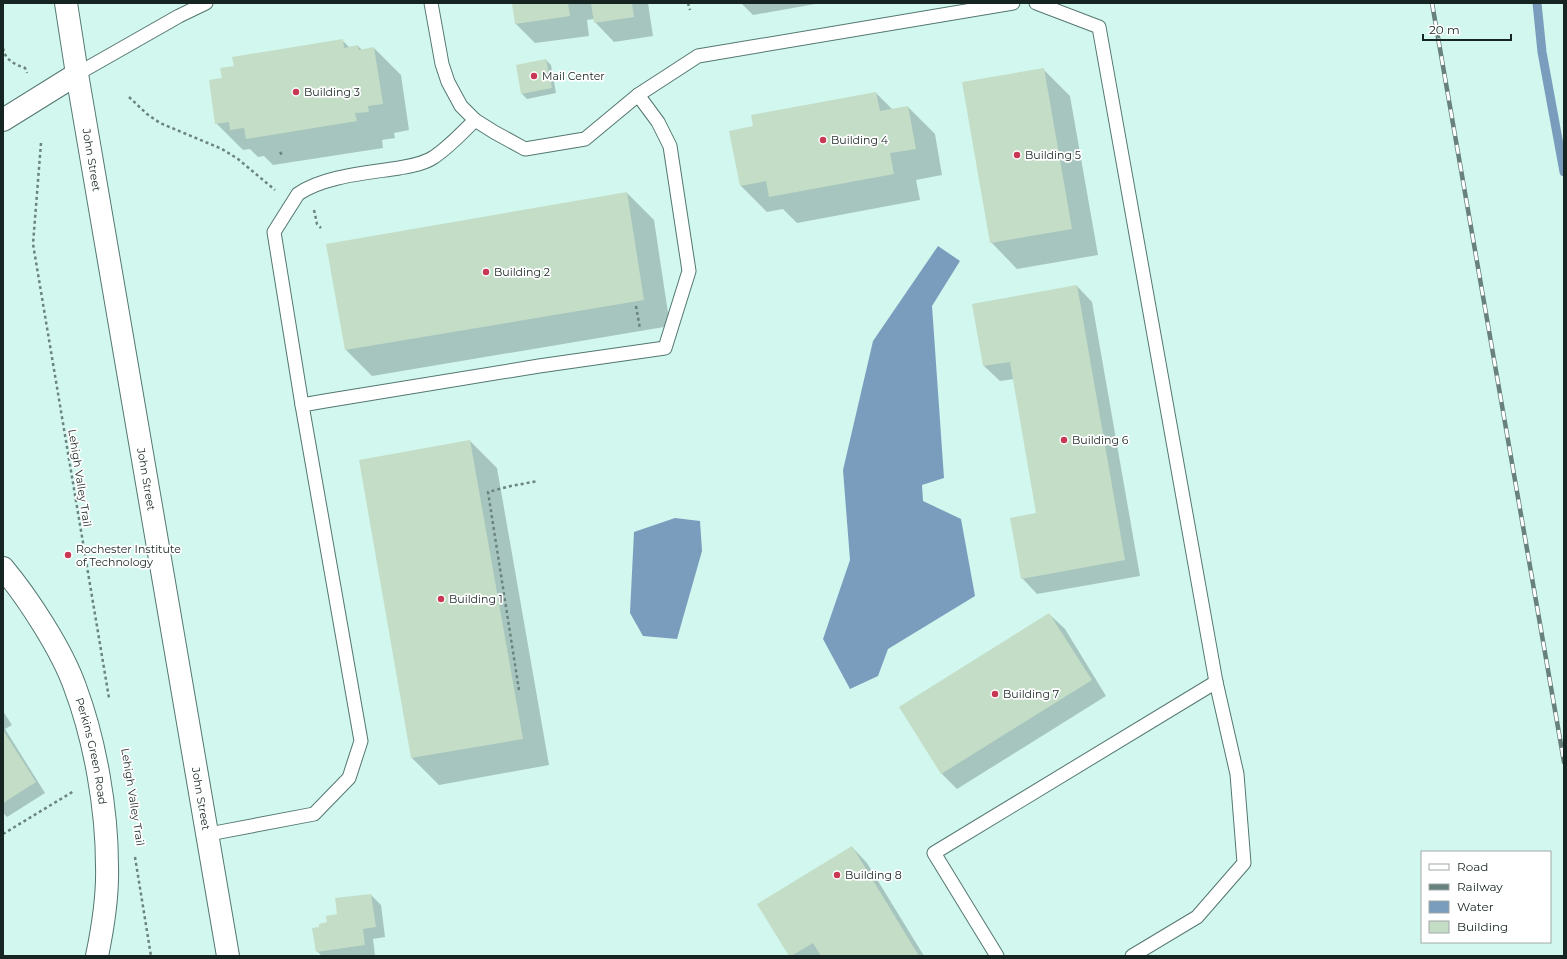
<svg xmlns="http://www.w3.org/2000/svg" width="1567" height="959" viewBox="0 0 1567 959" font-family="Montserrat,sans-serif">
  <rect width="100%" height="100%" fill="#d1f7ef"/>
  <!-- water -->
  <g fill="#7b9dbd">
    <path d="M938 246 960 261 932 306 944 478 922 485 923 501 961 519 975 596 888 649 878 676 850 689 823 639 850 560 843 470 873 341Z"/>
    <path d="M675 518 700 521 702 551 677 639 643 636 630 613 634 532Z"/>
  </g>
  <!-- shadow -->
  <g fill="#0003">
    <path d="M513 3H648L653 36 614 42 595 22 594 19 587 20 589 36 535 43 516 24Z"/>
    <path d="M741 3H821L753 15Z"/>
    <path d="M342 40 350 48 358 46 362 50 374 48 401 75 409 130 394 133 395 138 382 140 383 148 273 165 264 156 258 157 250 149 243 150 216 123 223 79 235 67Z"/>
    <path d="M546 60 551 65 556 93 527 99 522 94Z"/>
    <path d="M1043 69 1070 96 1098 255 1017 269 991 242Z"/>
    <path d="M876 93 893 110 908 107 935 134 942 175 916 180 920 200 797 223 783 209 767 212 741 186 754 127Z"/>
    <path d="M627 193 654 220 670 326 372 376 346 350Z"/>
    <path d="M1077 286 1092 302 1140 576 1037 594 1022 578 1037 514 1014 379 1000 381 984 366 974 304Z"/>
    <path d="M470 441 497 468 549 765 439 785 412 758 360 461Z"/>
    <path d="M1049 614 1065 629 1106 696 957 789 942 774 900 707Z"/>
    <path d="M3 711 12 725 5 729 45 793 7 817 3 813Z"/>
    <path d="M852 847 867 863 924 956H790Z"/>
    <path d="M371 895 381 905 385 937 373 939 375 955 322 956 317 951 321 928Z"/>
  </g>
  <g fill="none" stroke-linecap="round" stroke-linejoin="round">
    <!-- stream -->
    <path stroke="#7b9dbd" stroke-width="9" d="M1537 3 1542 52 1564 172"/>
  </g>
  <!-- building -->
  <g fill="#c4ddc6">
    <path d="M512 3H568L570 16 515 24Z"/>
    <path d="M591 3H632L634 17 594 23Z"/>
    <path d="M343 39 344 48 358 45 359 50 374 47 383 104 368 106 369 112 355 113 357 121 246 139 244 128 230 130 229 122 215 124 209 80 222 78 220 68 234 66 232 57Z"/>
    <path d="M546 59 552 88 521 94 516 65Z"/>
    <path d="M1044 68 1072 229 990 243 962 82Z"/>
    <path d="M876 92 880 111 908 106 916 149 890 153 894 174 769 197 766 181 740 186 729 131 753 126 751 115Z"/>
    <path d="M627 192 644 300 345 350 326 244Z"/>
    <path d="M1077 285 1125 560 1021 579 1010 518 1036 513 1010 362 983 366 972 304Z"/>
    <path d="M470 440 523 739 411 758 359 460Z"/>
    <path d="M1049 613 1092 680 941 774 899 707Z"/>
    <path d="M3 730 36 782 3 803Z"/>
    <path d="M852 846 919 956H821L813 943 791 956H789L757 904Z"/>
    <path d="M371 894 376 927 363 929 365 945 316 952 312 928 319 927V924L327 922 326 916 337 914 335 898Z"/>
  </g>
  <g fill="none" stroke-linecap="round" stroke-linejoin="round">
    <!-- service casing -->
    <g stroke="#547770" stroke-width="15">
      <g id="service">
        <path d="M431 3 442 64 448 82 461 106 475 120 494 132 525 149 585 139 638 95 698 56 1013 3"/>
        <path d="M1036 3 1099 27 1216 682 1237 774 1244 863 1197 917 1132 956"/>
        <path d="M77 74 179 16 206 3"/>
        <path d="M302 405 325 401 539 366 665 348 689 271 670 146 658 122 638 95"/>
        <path d="M209 834 314 814 349 778 361 741 302 405 274 232 298 194C324 176 367 173 399 168 410 166 424 164 434 157 449 147 462 133 475 120"/>
        <path d="M997 956 934 853 1216 682"/>
      </g>
    </g>
    <!-- minor casing -->
    <g stroke="#547770" stroke-width="24">
      <g id="minor">
        <path d="M3 120 77 74"/>
        <path id="s1" d="M3 568C28 598 62 650 75 687 95 740 107 809 107 866 108 896 103 927 97 956"/>
      </g>
    </g>
    <!-- tertiary casing -->
    <g stroke="#547770" stroke-width="24">
      <g id="tertiary">
        <path id="s2" d="M66 3 77 74 228 956"/>
      </g>
    </g>
    <!-- path -->
    <g stroke="#6b847e" stroke-width="2.5" stroke-dasharray="3 3" stroke-linecap="butt">
      <path d="M688 3 690 10"/>
      <path d="M3 48C5 60 14 64 25 68L27 73"/>
      <path d="M129 97 147 114 160 123 222 149 238 159 275 190"/>
      <path d="M41 143 33 244 109 698"/>
      <path d="M280 152 282 155"/>
      <path d="M314 210 317 224 321 228"/>
      <path d="M636 306 640 329"/>
      <path d="M519 690 488 492 511 486 538 481"/>
      <path d="M3 834 74 791"/>
      <path d="M135 857 151 956"/>
    </g>
    <!-- service -->
    <use href="#service" stroke="#fff" stroke-width="13"/>
    <!-- minor -->
    <use href="#minor" stroke="#fff" stroke-width="22"/>
    <!-- tertiary -->
    <use href="#tertiary" stroke="#fff" stroke-width="22"/>
    <!-- rail casing -->
    <g stroke="#69817c" stroke-width="4.5">
      <path id="rail" d="M1432 3 1564 762"/>
    </g>
    <!-- rail -->
    <use href="#rail" stroke="#fff" stroke-width="3" stroke-dasharray="9" stroke-linecap="butt"/>
  </g>
  <!-- markers -->
  <g fill="#c83854" stroke="#fff" stroke-width="1.5">
    <circle cx="534" cy="76" r="4"/>
    <circle cx="296" cy="92" r="4"/>
    <circle cx="823" cy="140" r="4"/>
    <circle cx="1017" cy="155" r="4"/>
    <circle cx="486" cy="272" r="4"/>
    <circle cx="1064" cy="440" r="4"/>
    <circle cx="68" cy="555" r="4"/>
    <circle cx="441" cy="599" r="4"/>
    <circle cx="995" cy="694" r="4"/>
    <circle cx="837" cy="875" r="4"/>
  </g>
  <g text-anchor="middle" stroke-width="3.5" stroke-linejoin="round" paint-order="stroke">
    <!-- poi labels -->
    <g font-size="11" fill="#172522" stroke="#fff" text-anchor="start">
      <text x="542" y="80">Mail Center</text>
      <text x="304" y="96">Building 3</text>
      <text x="831" y="144">Building 4</text>
      <text x="1025" y="159">Building 5</text>
      <text x="494" y="276">Building 2</text>
      <text x="1072" y="444">Building 6</text>
      <text x="76" y="553">Rochester Institute<tspan x="76" dy="13">of Technology</tspan></text>
      <text x="449" y="603">Building 1</text>
      <text x="1003" y="698">Building 7</text>
      <text x="845" y="879">Building 8</text>
    </g>
    <!-- street labels -->
    <g font-size="11" fill="#172522" stroke="#fff">
      <text dy="4" stroke="none"><textPath href="#s2" startOffset="159">John Street</textPath></text>
      <text transform="translate(80 478) rotate(81)" y="4">Lehigh Valley Trail</text>
      <text dy="4" stroke="none"><textPath href="#s2" startOffset="483">John Street</textPath></text>
      <text dy="4" stroke="none"><textPath href="#s1" startOffset="206">Perkins Green Road</textPath></text>
      <text transform="translate(133 797) rotate(81)" y="4">Lehigh Valley Trail</text>
      <text dy="4" stroke="none"><textPath href="#s2" startOffset="807">John Street</textPath></text>
    </g>
  </g>
  <!-- border -->
  <rect width="1567" height="959" fill="none" stroke="#172522" stroke-width="8"/>
  <!-- legend -->
  <rect x="1421" y="851" width="130" height="92" fill="#ffffff" stroke="#a2a8a7"/>
  <rect x="1429" y="864" width="20" height="6" fill="#ffffff" stroke="#a2a8a7"/>
  <text x="1457" y="871" font-size="12" fill="#172522">Road</text>
  <rect x="1429" y="884" width="20" height="6" fill="#69817c" stroke="#a2a8a7"/>
  <text x="1457" y="891" font-size="12" fill="#172522">Railway</text>
  <rect x="1429" y="901" width="20" height="12" fill="#7b9dbd" stroke="#a2a8a7"/>
  <text x="1457" y="911" font-size="12" fill="#172522">Water</text>
  <rect x="1429" y="921" width="20" height="12" fill="#c4ddc6" stroke="#a2a8a7"/>
  <text x="1457" y="931" font-size="12" fill="#172522">Building</text>
  <!-- scale -->
  <path d="M1423 34v6h88v-6" fill="none" stroke="#172522" stroke-width="2"/>
  <text x="1429" y="34" font-size="12" fill="#172522" stroke="#ffffff" stroke-width="3" paint-order="stroke">20 m</text>
</svg>
